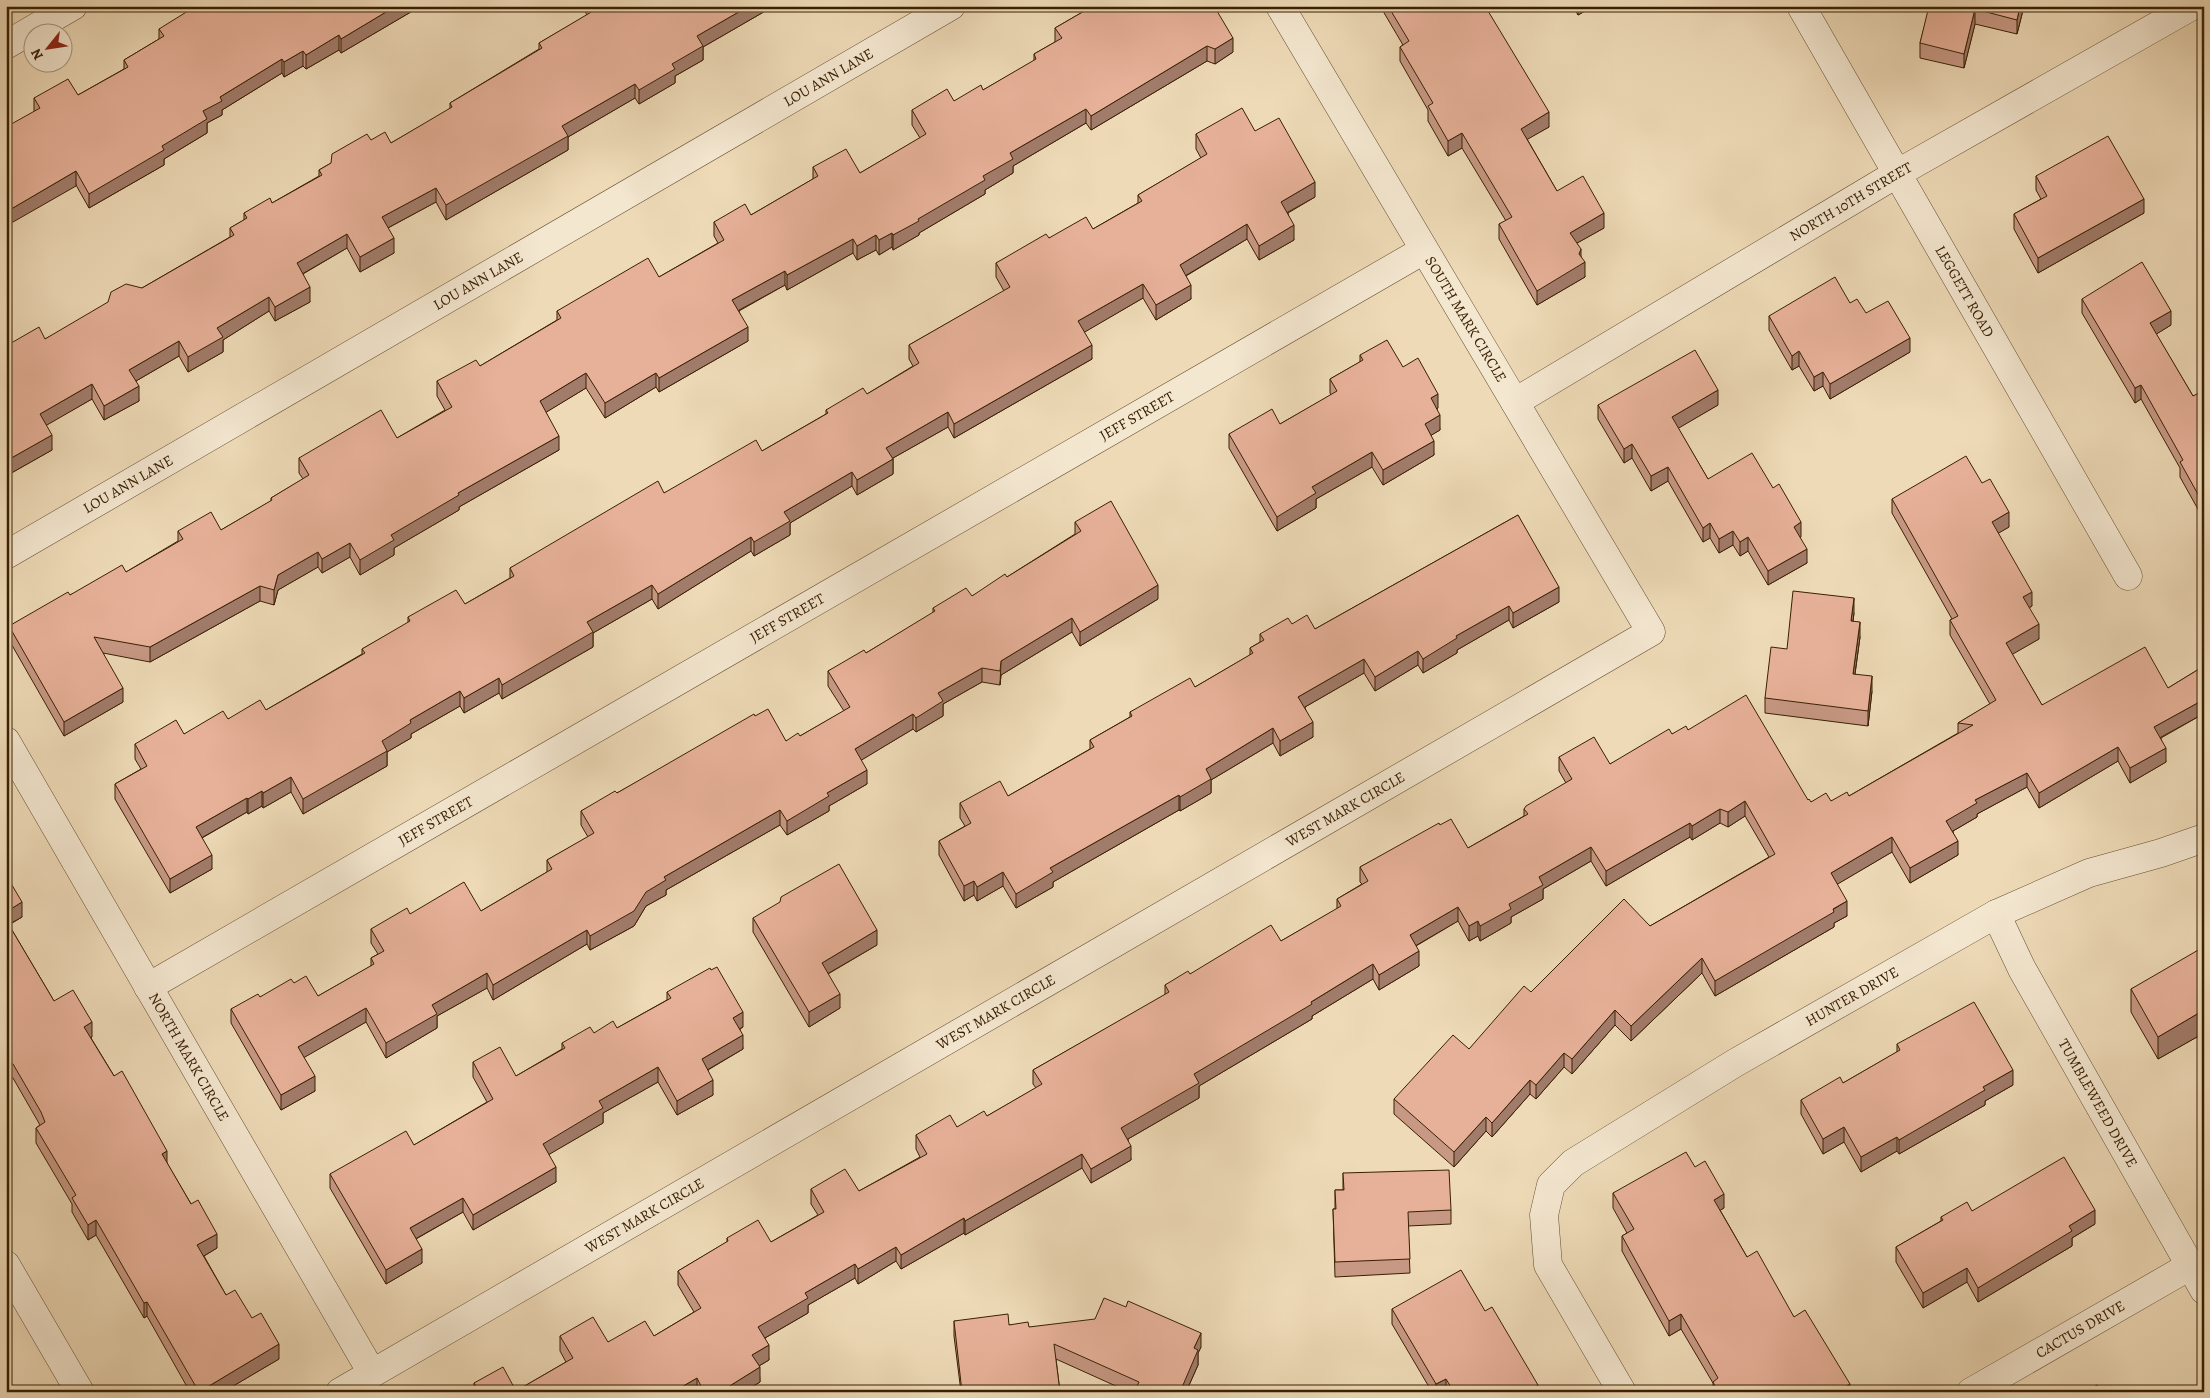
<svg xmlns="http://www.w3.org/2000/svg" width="2210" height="1398" viewBox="0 0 2210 1398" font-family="Alegreya,serif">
  <rect width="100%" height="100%" fill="#eedab7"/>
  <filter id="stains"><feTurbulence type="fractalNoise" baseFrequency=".004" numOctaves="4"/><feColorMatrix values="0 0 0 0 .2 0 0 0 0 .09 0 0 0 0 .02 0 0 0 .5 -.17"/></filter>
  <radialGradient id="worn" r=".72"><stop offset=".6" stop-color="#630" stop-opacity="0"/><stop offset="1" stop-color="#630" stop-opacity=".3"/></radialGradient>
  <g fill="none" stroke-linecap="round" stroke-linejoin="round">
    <!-- minor casing -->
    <g stroke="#664e30" stroke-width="29">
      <g id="minor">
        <path id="s1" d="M1801 6 2128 576"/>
        <path d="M6 45 73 6"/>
        <path id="s2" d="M1515 402 1898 173 2192 6"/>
        <path id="s3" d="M6 555 951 6"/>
        <path id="s4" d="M6 741 372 1373"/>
        <path id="s5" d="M1996 914 2022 969 2204 1290"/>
        <path id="s6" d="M148 987 1424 250"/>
        <path d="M6 1265 80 1392"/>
        <path id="s7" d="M340 1392 1651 632 1280 6"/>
        <path id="s8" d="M1622 1392 1548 1265 1544 1215 1551 1185 1573 1163 1735 1063 1996 914 2089 873 2161 853 2204 838"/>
        <path id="s9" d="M1971 1392 2190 1266"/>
      </g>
    </g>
    <!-- minor -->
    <use href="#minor" stroke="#f4e7d0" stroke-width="28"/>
  </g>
  <!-- wall -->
  <g fill="#c79884" stroke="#392003">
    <path d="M421 6 341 53 339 50 306 69 303 66 284 77 282 73 222 110V115L207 123V133L164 159V165L89 208 34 111V98L78 95 124 69V60L159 39V29Z"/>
    <path d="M582 6H774L703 47V60L675 76V83L639 104 635 98 568 137V150L446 220 436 202 388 228 394 253 360 272 347 248 303 274 310 302 275 321 269 311 223 340V352L188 372 179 356 136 381 139 401 104 420 92 399 46 425 52 450 6 476V346L45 339 142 288 230 237V228L244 220V213L272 203 319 176V170L371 140 391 143 450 109V103L539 49V43L587 15Z"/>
    <path d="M1093 6 1233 52 1215 64 1207 61 1091 130 1086 123 1013 166V173L985 190V194L919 233V235L893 250 892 247 879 255 876 250 857 260 853 253 787 290 785 285 739 311 748 341 659 392 656 387 605 418 586 388 546 412 559 450 459 507V510L394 548V555L360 575 350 557 322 573 318 567 278 590 274 605 260 601 150 662 103 653 123 702 64 736 9 640V626L70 595 126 572 178 541V531L221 530 271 501V498L303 479 299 473V458L397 438 445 410 437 396V381L480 366 557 320V311L659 277 718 243 714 236V222L751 215 813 179V167L860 173 920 138 912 125V110L954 101 983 90 1034 61V54L1055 42V28Z"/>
    <path d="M1380 6H1485L1549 127 1527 139 1557 191 1604 228 1577 243 1581 257 1585 277 1537 305 1499 239V224L1506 221 1462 148 1448 156 1428 121V110L1400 61V47L1403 45Z"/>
    <path d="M1573 6H1594L1578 15Z"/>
    <path d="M1919 6H2024L2017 34 1975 24 1964 68 1920 58V43L1929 9Z"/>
    <path d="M1255 131 1315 197 1288 213 1294 240 1259 260 1247 239 1186 276 1191 299 1156 320 1143 298 1084 332 1092 359 954 438 948 427 893 458V474L857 495 852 486 790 523V535L754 556 751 551 658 609 652 599 593 633V647L502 699 499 693 464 713 460 706 411 734V738L387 752V766L303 814 291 792 263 808 262 806 248 814 247 812 202 838 212 869 170 893 115 799V784L141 769 135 759V744L184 734 228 719 266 710 362 654V649L408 623V617L465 604 510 578V568L664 493 762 451 826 414V410L867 394 913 366 909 359V345L1004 291 996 277V263L1049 238 1093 229 1138 203V195L1201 158 1196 149V134Z"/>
    <path d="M2036 176 2144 213 2038 273 2014 229V214L2041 199 2036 190Z"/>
    <path d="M2082 299 2171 325 2156 334 2193 396 2204 393V520L2180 477V468L2141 399 2135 403 2082 313Z"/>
    <path d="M1850 303 1866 313 1910 352 1830 399 1823 386 1814 391 1799 366 1792 370 1769 330V316Z"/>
    <path d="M1360 355 1403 367 1438 408 1437 409 1440 430 1431 435 1434 455 1383 485 1372 467 1316 499V508L1277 531 1229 448V434L1280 424 1331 395 1330 393V379L1360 362Z"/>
    <path d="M1598 405H1718L1678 428 1708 479 1801 537 1800 538 1807 563 1768 585 1748 551 1740 556 1733 545 1719 553 1710 538 1703 542 1668 481 1651 491 1632 458 1624 463 1598 419Z"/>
    <path d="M1982 483 2009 527 1998 533 2032 606 2029 608 2039 639 2012 654 2042 705 2168 688 2204 666V715L2203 714 2161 738 2166 762 2130 783 2118 761 2039 808 2027 787 1977 814V817L1953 831 1958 855 1910 883 1892 852 1837 884 1847 916 1834 923V927L1715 996 1702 973 1631 1041 1615 1025 1572 1074 1564 1067 1536 1099 1530 1094 1492 1137 1486 1131 1454 1167 1394 1114V1099L1469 1049 1531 992 1650 926 1769 857 1745 816 1728 827 1720 823 1692 840 1690 837 1606 886 1591 861 1543 889V899L1511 917V923L1480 941 1478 936 1469 941 1458 921 1416 946 1419 966 1379 990 1373 979 1312 1016V1019L1199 1086V1098L1128 1139 1131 1160 1091 1183 1082 1168 965 1235 964 1233 901 1269 896 1261 858 1284 855 1278 808 1305V1313L765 1338 769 1360 759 1366 760 1382 744 1392H474V1383L516 1391 566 1362 560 1351V1336L608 1342 654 1336 694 1312 678 1285V1271L727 1242V1238L771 1242 818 1215 811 1204V1189L859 1191 920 1157 916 1149V1135L957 1127 987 1116 1036 1088 1033 1084V1070L1165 995V985L1190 974 1281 941 1337 909V899L1362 884 1360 882V867L1440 825 1468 848 1524 816V809L1566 783 1559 771V757L1610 764 1672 734 1688 730 1811 802 1831 801 1849 796 1958 733V723L1990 704 1950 635V620L1952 619 1892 513V499Z"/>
    <path d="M1518 515 1559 602 1513 628 1509 620 1457 650V653L1423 673 1418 665 1375 691 1364 673 1305 707 1313 737 1280 756 1273 743 1211 780V793L1180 811 1179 810 1053 882V887L1016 908 1003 886 977 901 974 895 964 901 939 855V841L965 826 960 818V803L1008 796 1090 749V740L1130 717V712L1195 687 1250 655V648L1260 642V634L1292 624 1315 629Z"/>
    <path d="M1075 522 1158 599 1080 646 1072 632 1001 675 1000 685 982 682 943 704V716L916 732 913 729 861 760 867 784 829 806V811L787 835 780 825 666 890V895L646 906 634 926 590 950 587 944 493 1000 487 988 437 1016V1028L386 1058 366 1022 304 1057 315 1091 281 1110 231 1023V1009L294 983 318 996 371 966V958L378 954 371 943V929L410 914 481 911 547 872V860L588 837 581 825V811L617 793 755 716 786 741 800 736 844 711 828 686V671L866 653 933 613V608L972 596 1007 577 1075 534Z"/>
    <path d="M1854 613 1853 621 1860 637 1855 674 1872 691 1868 726 1765 713V698L1787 649Z"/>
    <path d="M6 875 22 917 9 925 54 1001 92 1037 91 1038 167 1163 217 1248 204 1256 226 1295 252 1318 279 1359 223 1392H190L147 1316 144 1318 96 1235 88 1240 72 1212V1204L36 1143V1128L40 1125 13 1078 6 1074Z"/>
    <path d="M753 918 877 945 828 974 840 1008 809 1027 753 932Z"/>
    <path d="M2204 955V1033L2158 1059 2131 1012V989Z"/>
    <path d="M667 992 743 1027 740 1029 743 1049 708 1070 713 1095 677 1115 658 1082 603 1113V1123L549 1154 556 1182 473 1230 463 1212 416 1239 422 1263 386 1284 330 1188V1174L414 1145 487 1102 473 1077V1062L516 1076 562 1049V1043L594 1033 617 1028 667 1000Z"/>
    <path d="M1897 1044 2013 1085 1985 1101V1105L1899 1154 1897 1151 1861 1172 1844 1142 1823 1154 1801 1114V1100L1843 1083 1897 1052Z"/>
    <path d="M1695 1167 1724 1208 1720 1210 1747 1257 1794 1317 1850 1392H1713V1383L1681 1329 1669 1336 1622 1251V1236L1627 1233 1613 1208V1193Z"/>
    <path d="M1343 1173 1451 1210V1224L1408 1226 1410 1273 1335 1277 1333 1209H1335V1190H1343Z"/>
    <path d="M1972 1211 2095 1224 2072 1238V1246L1978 1302 1967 1282 1923 1308 1896 1262V1247L1941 1221V1217Z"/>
    <path d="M1392 1309 1485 1311 1538 1392H1432L1392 1324Z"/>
    <path d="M954 1321 1009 1325 1201 1347 1198 1353V1365L1186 1392H1129L1056 1359 1060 1392H961L954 1336Z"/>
  </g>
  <!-- shaded-wall -->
  <g fill="#a27c6b" stroke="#392003">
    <path d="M396 6H421L341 53V39Z"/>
    <path d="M749 6H774L703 47V60L675 76V83L639 104V90L672 64 697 36Z"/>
    <path d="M1578 6H1594L1578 15Z"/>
    <path d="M2020 6H2024L2017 34V20Z"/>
    <path d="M1975 9V24L1964 68V54Z"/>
    <path d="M339 35V50L306 69V55Z"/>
    <path d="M1233 38V52L1215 64V49Z"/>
    <path d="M1207 46V61L1091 130V116Z"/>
    <path d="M303 51V66L284 77V62Z"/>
    <path d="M282 59V73L222 110V115L207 123V133L164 159V165L89 208V194L162 146 220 97Z"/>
    <path d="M635 84V98L568 137V150L446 220V205L562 126Z"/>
    <path d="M1086 109V123L1013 166V173L985 190V194L919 233V235L893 250V235L983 176 1010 153Z"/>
    <path d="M1549 112V127L1521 143V129Z"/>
    <path d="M1462 133V148L1448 156V141Z"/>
    <path d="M76 171V186L6 226V212Z"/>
    <path d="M1315 182V197L1281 216V202Z"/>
    <path d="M436 188V202L382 231V217Z"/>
    <path d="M2144 199V213L2038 273V258Z"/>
    <path d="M1604 213V228L1570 247V233Z"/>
    <path d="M1247 224V239L1180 279V265Z"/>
    <path d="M1294 225V240L1259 260V246Z"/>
    <path d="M892 233V247L879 255V240Z"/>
    <path d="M347 234V248L297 277V263Z"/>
    <path d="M876 235V250L857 260V246Z"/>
    <path d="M394 238V253L360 272V257Z"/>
    <path d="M853 239V253L787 290V275Z"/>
    <path d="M1581 249V264L1585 262V277L1537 305V291L1579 254Z"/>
    <path d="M785 271V285L732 314V300Z"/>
    <path d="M1143 284V298L1078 336V321Z"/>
    <path d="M1191 285V299L1156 320V305Z"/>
    <path d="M310 287V302L275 321V307Z"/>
    <path d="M269 297V311L223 340V352L188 372V357L217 328Z"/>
    <path d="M2171 311V325L2150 338V323Z"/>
    <path d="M748 327V341L659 392V378Z"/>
    <path d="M1910 338V352L1830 399V384Z"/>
    <path d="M179 341V356L129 385V370Z"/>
    <path d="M1092 345V359L954 438V424Z"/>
    <path d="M1799 351V366L1792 370V356Z"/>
    <path d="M1823 372V386L1814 391V377Z"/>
    <path d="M586 373V388L540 416V401Z"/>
    <path d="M656 373V387L605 418V403Z"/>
    <path d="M92 384V399L40 429V414Z"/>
    <path d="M2141 385V399L2135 403V388Z"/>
    <path d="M139 386V401L104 420V406Z"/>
    <path d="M1718 390V405L1672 432V417Z"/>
    <path d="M1438 394V408L1431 412V398Z"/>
    <path d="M948 412V427L886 462V448Z"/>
    <path d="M1440 415V430L1425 439V424Z"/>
    <path d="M52 435V450L6 476V461Z"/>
    <path d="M559 436V450L459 507V510L394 548V555L360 575V560L391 535 458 493Z"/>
    <path d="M1434 441V455L1383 485V470Z"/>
    <path d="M1632 444V458L1624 463V449Z"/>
    <path d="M1372 452V467L1316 499V508L1277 531V517L1312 487Z"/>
    <path d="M893 459V474L857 495V480Z"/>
    <path d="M1668 467V481L1651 491V476Z"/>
    <path d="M852 472V486L790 523V535L754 556V542L784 512Z"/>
    <path d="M2009 512V527L1992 537V522Z"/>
    <path d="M1801 522V537L1794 541V527Z"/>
    <path d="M1710 523V538L1703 542V528Z"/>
    <path d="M1733 531V545L1719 553V539Z"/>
    <path d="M751 537V551L658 609V594Z"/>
    <path d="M1748 537V551L1740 556V542Z"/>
    <path d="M350 543V557L322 573V559Z"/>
    <path d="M1807 549V563L1768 585V571Z"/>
    <path d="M318 552V567L278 590 274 605V590L278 575Z"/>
    <path d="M652 585V599L593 633V647L502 699V685L587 622Z"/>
    <path d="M1158 585V599L1080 646V632Z"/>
    <path d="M260 586V601L150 662V647Z"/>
    <path d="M1559 587V602L1513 628V613Z"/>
    <path d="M2032 592V606L2023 611V597Z"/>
    <path d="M1854 598V613L1851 636V621Z"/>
    <path d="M1509 606V620L1457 650V653L1423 673V659L1456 636Z"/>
    <path d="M1072 618V632L1001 675 1000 685 1001 661Z"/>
    <path d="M1860 622V637L1853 688V674Z"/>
    <path d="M2039 624V639L2006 658V643Z"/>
    <path d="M1418 651V665L1375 691V677Z"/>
    <path d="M1364 659V673L1298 711V697Z"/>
    <path d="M982 668V682L943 704V716L916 732V718L938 693Z"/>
    <path d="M1872 676V691L1868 726V711Z"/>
    <path d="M499 678V693L464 713V698Z"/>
    <path d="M123 688V702L64 736V722Z"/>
    <path d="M460 691V706L411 734V738L387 752V766L303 814V799L410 720Z"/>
    <path d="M2203 700V714L2154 741V727Z"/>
    <path d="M913 714V729L855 764V749Z"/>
    <path d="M1313 722V737L1280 756V741Z"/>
    <path d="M1273 728V743L1211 780V793L1180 811V797L1206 769Z"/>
    <path d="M2118 747V761L2039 808V793Z"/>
    <path d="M2166 748V762L2130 783V768Z"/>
    <path d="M867 770V784L829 806V811L787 835V821L827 793Z"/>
    <path d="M2027 773V787L1977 814V817L1946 835V821L1975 800Z"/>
    <path d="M291 777V792L263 808V793Z"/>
    <path d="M262 791V806L248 814V799Z"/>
    <path d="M1179 795V810L1053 882V887L1016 908V894L1050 868Z"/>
    <path d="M247 798V812L196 841V827Z"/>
    <path d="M1745 801V816L1728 827V812Z"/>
    <path d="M1720 809V823L1692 840V826Z"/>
    <path d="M780 810V825L666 890V895L646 906 634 926 590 950V936L664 877Z"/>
    <path d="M1690 823V837L1606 886V871Z"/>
    <path d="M1892 837V852L1831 888V873Z"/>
    <path d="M1958 841V855L1910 883V868Z"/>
    <path d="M1591 847V861L1543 889V899L1511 917V923L1480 941V926L1509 904 1539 877Z"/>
    <path d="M212 855V869L170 893V879Z"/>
    <path d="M1003 872V886L977 901V887Z"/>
    <path d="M974 881V895L964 901V886Z"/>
    <path d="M1847 901V916L1834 923V927L1715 996V981Z"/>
    <path d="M22 902V917L6 926V912Z"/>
    <path d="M1458 907V921L1410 949V935Z"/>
    <path d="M1478 921V936L1469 941V926Z"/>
    <path d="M587 930V944L493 1000V985Z"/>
    <path d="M877 930V945L822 977V963Z"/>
    <path d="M1419 951V966L1379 990V975Z"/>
    <path d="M1702 958V973L1631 1041V1026Z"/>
    <path d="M1373 964V979L1312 1016V1019L1199 1086V1098L1121 1143V1128L1194 1074Z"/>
    <path d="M487 973V988L437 1016V1028L386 1058V1043L432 1005Z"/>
    <path d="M840 994V1008L809 1027V1012Z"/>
    <path d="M366 1008V1022L298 1061V1047Z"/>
    <path d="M1615 1010V1025L1572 1074V1059Z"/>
    <path d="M2204 1010V1033L2158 1059V1037Z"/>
    <path d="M743 1012V1027L733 1032V1018Z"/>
    <path d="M92 1022V1037L84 1042V1027Z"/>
    <path d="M743 1035V1049L702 1073V1059Z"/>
    <path d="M1564 1053V1067L1536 1099V1085Z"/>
    <path d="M658 1067V1082L603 1113V1123L543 1158V1144L599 1101Z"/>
    <path d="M2013 1070V1085L1985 1101V1105L1899 1154V1140L1983 1087Z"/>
    <path d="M315 1076V1091L281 1110V1095Z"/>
    <path d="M713 1080V1095L677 1115V1101Z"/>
    <path d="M1530 1080V1094L1492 1137V1123Z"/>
    <path d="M1486 1117V1131L1454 1167V1152Z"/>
    <path d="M1844 1127V1142L1823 1154V1139Z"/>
    <path d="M1897 1137V1151L1861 1172V1157Z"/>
    <path d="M1131 1146V1160L1091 1183V1169Z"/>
    <path d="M167 1151V1165L162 1154Z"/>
    <path d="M1082 1154V1168L965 1235V1221Z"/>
    <path d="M556 1167V1182L473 1230V1215Z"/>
    <path d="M1724 1194V1208L1714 1214V1200Z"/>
    <path d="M463 1198V1212L410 1242V1228Z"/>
    <path d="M2095 1210V1224L2072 1238V1246L1978 1302V1288L2069 1226Z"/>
    <path d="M964 1218V1233L901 1269V1255Z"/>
    <path d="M96 1220V1235L88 1240V1225Z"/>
    <path d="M217 1234V1248L197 1260V1245Z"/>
    <path d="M896 1247V1261L858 1284V1269Z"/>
    <path d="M422 1249V1263L386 1284V1270Z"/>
    <path d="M855 1264V1278L808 1305V1313L758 1342V1327L805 1293Z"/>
    <path d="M1967 1268V1282L1923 1308V1293Z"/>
    <path d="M147 1302V1316L144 1318V1303Z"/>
    <path d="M1681 1314V1329L1669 1336V1321Z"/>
    <path d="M1201 1333V1347L1198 1353V1365L1186 1392H1180L1194 1348Z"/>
    <path d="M279 1344V1359L223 1392H199Z"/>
    <path d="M769 1345V1360L752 1370V1355Z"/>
    <path d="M760 1367V1382L744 1392H720Z"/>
    <path d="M697 1378V1392H673Z"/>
    <path d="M1446 1379V1392H1436V1384Z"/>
    <path d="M1850 1384V1392H1836Z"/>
    <path d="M1538 1385V1392H1535V1387Z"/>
  </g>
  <!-- building -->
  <g fill="#e7b199" stroke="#392003">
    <path d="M196 6H396L341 39 339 35 306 55 303 51 284 62 282 59 220 97 222 101 203 111 207 119 162 146 164 150 89 194 76 171 6 212V127L40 108 34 98 68 79 78 95 128 67 124 60 164 36 159 29Z"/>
    <path d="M591 6H749L697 36 703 46 672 64 675 69 639 90 635 84 562 126 568 136 446 205 436 188 382 217 394 238 360 257 347 234 297 263 310 287 275 307 269 297 217 328 223 337 188 357 179 341 129 370 139 386 104 406 92 384 40 414 52 435 6 461V352L8 351 6 346 39 327 45 339 108 302 111 292 126 284 142 288 234 235 230 228 247 218 244 213 270 198 272 203 322 175 319 170 331 163 332 154 367 134 371 140 385 132 391 143 452 107 450 103 542 48 539 43 593 11Z"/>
    <path d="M1093 6H1214L1233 38 1215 49 1207 46 1091 116 1086 109 1010 153 1013 159 983 176 985 180 918 219 919 221 893 235 892 233 879 240 876 235 857 246 853 239 787 275 785 271 732 300 748 327 659 378 656 373 605 403 586 373 540 401 559 436 458 493 459 495 391 535 394 540 360 560 350 543 322 559 318 552 278 575 274 590 260 586 150 647 94 637 123 688 64 722 9 626 68 592 70 595 122 565 126 572 183 539 178 531 211 512 221 530 272 500 271 498 309 475 299 458 381 410 397 438 452 407 437 381 476 360 480 366 561 318 557 311 648 258 659 277 724 240 714 222 745 204 751 215 818 176 813 167 846 149 860 173 926 134 912 110 947 89 954 101 981 85 983 90 1036 59 1034 54 1062 38 1055 28Z"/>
    <path d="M1388 6H1485L1549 112 1521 129 1557 191 1583 176 1604 213 1570 233 1581 249 1579 254 1585 262 1537 291 1499 224 1512 217 1462 133 1448 141 1428 106 1433 103 1400 47 1409 41Z"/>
    <path d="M1929 6H2020L2017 20 1975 9 1964 54 1920 43Z"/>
    <path d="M1242 108 1255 131 1279 118 1315 182 1281 202 1294 225 1259 246 1247 224 1180 265 1191 285 1156 305 1143 284 1078 321 1092 345 954 424 948 412 886 448 893 459 857 480 852 472 784 512 790 521 754 542 751 537 658 594 652 585 587 622 593 632 502 685 499 678 464 698 460 691 410 720 411 723 382 741 387 751 303 799 291 777 263 793 262 791 248 799 247 798 196 827 212 855 170 879 115 784 147 766 135 744 176 720 184 734 223 711 228 719 260 700 266 710 365 653 362 649 410 621 408 617 456 590 465 604 514 576 510 568 658 481 664 493 756 440 762 451 828 413 826 410 863 388 867 394 919 363 909 345 1010 287 996 263 1046 234 1049 238 1086 217 1093 229 1142 201 1138 195 1207 154 1196 134Z"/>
    <path d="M2108 136 2144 199 2038 258 2014 214 2047 196 2036 176Z"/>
    <path d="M2142 262 2171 311 2150 323 2193 396 2203 391 2204 393V505L2180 462 2183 460 2141 385 2135 388 2082 299Z"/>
    <path d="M1835 277 1850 303 1857 299 1866 313 1888 301 1910 338 1830 384 1823 372 1814 377 1799 351 1792 356 1769 316Z"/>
    <path d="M1387 340 1403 367 1418 358 1438 394 1431 398 1440 415 1425 424 1434 441 1383 470 1372 452 1312 487 1316 493 1277 517 1229 434 1272 409 1280 424 1337 391 1330 379 1363 360 1360 355Z"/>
    <path d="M1695 350 1718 390 1672 417 1708 479 1752 453 1773 488 1779 484 1801 522 1794 527 1807 549 1768 571 1748 537 1740 542 1733 531 1719 539 1710 523 1703 528 1668 467 1651 476 1632 444 1624 449 1598 405Z"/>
    <path d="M1966 456 1982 483 1990 479 2009 512 1992 522 2032 592 2023 597 2039 624 2006 643 2042 705 2145 647 2168 688 2204 666V701L2203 700 2154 727 2166 748 2130 768 2118 747 2039 793 2027 773 1975 800 1977 803 1946 821 1958 841 1910 868 1892 837 1831 873 1847 901 1833 909 1834 912 1715 981 1702 958 1631 1026 1615 1010 1572 1059 1564 1053 1536 1085 1530 1080 1492 1123 1486 1117 1454 1152 1394 1099 1453 1035 1469 1049 1524 986 1531 992 1624 899 1650 926 1775 854 1745 801 1728 812 1720 809 1692 826 1690 823 1606 871 1591 847 1539 877 1543 885 1509 904 1511 909 1480 926 1478 921 1469 926 1458 907 1410 935 1419 951 1379 975 1373 964 1311 1002 1312 1004 1194 1074 1199 1083 1121 1128 1131 1146 1091 1169 1082 1154 965 1221 964 1218 901 1255 896 1247 858 1269 855 1264 805 1293 808 1298 758 1327 769 1345 752 1355 760 1367 720 1392H704L697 1378 673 1392H479L474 1383 503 1367 516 1391 573 1358 560 1336 593 1317 608 1342 645 1321 654 1336 701 1308 678 1271 728 1241 727 1238 758 1220 771 1242 824 1212 811 1189 845 1169 859 1191 927 1154 916 1135 950 1115 957 1127 984 1111 987 1116 1042 1084 1033 1070 1169 992 1165 985 1188 971 1190 974 1271 925 1281 941 1341 906 1337 899 1368 881 1360 867 1439 823 1440 825 1451 819 1468 848 1528 814 1524 809 1526 806 1572 779 1559 757 1594 737 1610 764 1669 729 1672 734 1686 726 1688 730 1746 695 1808 800 1809 799 1811 802 1826 793 1831 801 1847 792 1849 796 1973 725 1958 723 1996 700 1950 620 1958 616 1892 499Z"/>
    <path d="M1111 501 1158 585 1080 632 1072 618 1001 661 1000 671 982 668 938 693 943 701 916 718 913 714 855 749 867 770 827 793 829 796 787 821 780 810 664 877 666 880 646 892 634 911 590 936 587 930 493 985 487 973 432 1005 437 1014 386 1043 366 1008 298 1047 315 1076 281 1095 231 1009 258 994 260 997 291 979 294 983 306 976 318 996 374 964 371 958 384 951 371 929 407 908 410 914 464 882 481 911 552 869 547 860 594 833 581 811 615 791 617 793 754 714 755 716 768 709 786 741 798 733 800 736 850 707 828 671 864 650 866 653 935 611 933 608 966 588 972 596 1005 574 1007 577 1081 531 1075 522Z"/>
    <path d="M1518 515 1559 587 1513 613 1509 606 1456 636 1457 638 1423 659 1418 651 1375 677 1364 659 1298 697 1313 722 1280 741 1273 728 1206 769 1211 779 1180 797 1179 795 1050 868 1053 872 1016 894 1003 872 977 887 974 881 964 886 939 841 971 823 960 803 1000 781 1008 796 1094 747 1090 740 1132 716 1130 712 1190 678 1195 687 1253 653 1250 648 1264 640 1260 634 1288 618 1292 624 1307 615 1315 629Z"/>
    <path d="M1793 591 1854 598 1851 621 1860 622 1853 674 1872 676 1868 711 1765 698 1771 647 1787 649Z"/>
    <path d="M839 864 877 930 822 963 840 994 809 1012 753 918 780 902 781 897Z"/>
    <path d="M6 875 22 902 6 912Z"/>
    <path d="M6 920 54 1001 73 990 92 1022 84 1027 114 1076 122 1071 167 1151 162 1154 191 1204 198 1200 217 1234 197 1245 226 1295 235 1290 252 1318 261 1313 279 1344 199 1392 147 1302 144 1303 96 1220 88 1225 72 1198 76 1195 36 1128 45 1122 41 1112 13 1064 6 1060Z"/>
    <path d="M2200 949 2204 955V1010L2158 1037 2131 989Z"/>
    <path d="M717 967 743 1012 733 1018 743 1035 702 1059 713 1080 677 1101 658 1067 599 1101 603 1108 543 1144 556 1167 473 1215 463 1198 410 1228 422 1249 386 1270 330 1174 406 1131 414 1145 493 1099 473 1062 500 1047 516 1076 565 1048 562 1043 590 1027 594 1033 613 1021 617 1028 671 998 667 992 710 968 711 970Z"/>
    <path d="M1974 1002 2013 1070 1983 1087 1985 1090 1899 1140 1897 1137 1861 1157 1844 1127 1823 1139 1801 1100 1840 1077 1843 1083 1900 1050 1897 1044Z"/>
    <path d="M1686 1152 1695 1167 1705 1161 1724 1194 1714 1200 1747 1257 1757 1251 1794 1317 1805 1310 1850 1384 1836 1392H1718L1713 1382 1718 1378 1681 1314 1669 1321 1622 1236 1634 1229 1613 1193Z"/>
    <path d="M2064 1157 2095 1210 2069 1226 2072 1231 1978 1288 1967 1268 1923 1293 1896 1247 1943 1220 1941 1217 1967 1202 1972 1211Z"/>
    <path d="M1449 1170 1451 1210 1408 1212 1410 1259 1335 1262 1333 1209H1336L1335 1190H1344L1343 1173Z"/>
    <path d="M1461 1270 1485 1311 1492 1307 1538 1385 1535 1387 1538 1392H1454L1446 1379 1436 1384 1392 1309Z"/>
    <path d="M1104 1298 1126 1307 1128 1301 1201 1333 1194 1348 1198 1350 1180 1392H1134L1139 1382 1054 1344 1060 1392H962L954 1321 1008 1314 1009 1325 1028 1322 1029 1327 1095 1319Z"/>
    <path d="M2097 1385 2101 1392H2085Z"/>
    <path d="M2112 1386 2116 1392H2102Z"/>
  </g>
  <g text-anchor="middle" stroke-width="4" stroke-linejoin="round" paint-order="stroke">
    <!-- street labels -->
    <g font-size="15" fill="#392003" stroke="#f4e7d0">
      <text dy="5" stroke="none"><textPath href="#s3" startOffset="951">LOU ANN LANE</textPath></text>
      <text dy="5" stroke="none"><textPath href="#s2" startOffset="391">NORTH 10TH STREET</textPath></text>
      <text dy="5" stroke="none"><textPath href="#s3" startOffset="546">LOU ANN LANE</textPath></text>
      <text dy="5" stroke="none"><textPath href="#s1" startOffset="329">LEGGETT ROAD</textPath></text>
      <text transform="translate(1466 319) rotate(59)" y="5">SOUTH MARK CIRCLE</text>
      <text dy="5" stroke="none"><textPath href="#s6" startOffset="1142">JEFF STREET</textPath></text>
      <text dy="5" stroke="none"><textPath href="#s3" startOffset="141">LOU ANN LANE</textPath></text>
      <text dy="5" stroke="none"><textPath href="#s6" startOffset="738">JEFF STREET</textPath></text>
      <text dy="5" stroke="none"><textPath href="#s7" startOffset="1162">WEST MARK CIRCLE</textPath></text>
      <text dy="5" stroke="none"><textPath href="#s6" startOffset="332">JEFF STREET</textPath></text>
      <text dy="5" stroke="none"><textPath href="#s8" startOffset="584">HUNTER DRIVE</textPath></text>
      <text dy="5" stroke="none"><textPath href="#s7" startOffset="758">WEST MARK CIRCLE</textPath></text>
      <text dy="5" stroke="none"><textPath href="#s4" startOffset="365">NORTH MARK CIRCLE</textPath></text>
      <text dy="5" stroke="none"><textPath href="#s5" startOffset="215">TUMBLEWEED DRIVE</textPath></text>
      <text dy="5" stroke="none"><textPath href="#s7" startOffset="352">WEST MARK CIRCLE</textPath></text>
      <text dy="5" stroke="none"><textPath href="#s9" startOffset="126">CACTUS DRIVE</textPath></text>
    </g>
  </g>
  <!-- margin -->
  <rect width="2210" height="1398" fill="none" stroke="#eedab7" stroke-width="25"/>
  <rect x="8" y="8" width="2195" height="1383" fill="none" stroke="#392003" stroke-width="2.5"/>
  <rect x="12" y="12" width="2185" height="1373" fill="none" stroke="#392003"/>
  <!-- north arrow -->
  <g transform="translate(48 48) rotate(240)"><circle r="24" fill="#f4e7d0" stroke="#a9977e"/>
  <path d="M0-4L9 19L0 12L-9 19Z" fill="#8f2418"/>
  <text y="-8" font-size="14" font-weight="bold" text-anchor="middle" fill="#392003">N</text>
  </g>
  <rect width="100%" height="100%" filter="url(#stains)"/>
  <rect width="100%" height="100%" fill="url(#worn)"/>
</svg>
